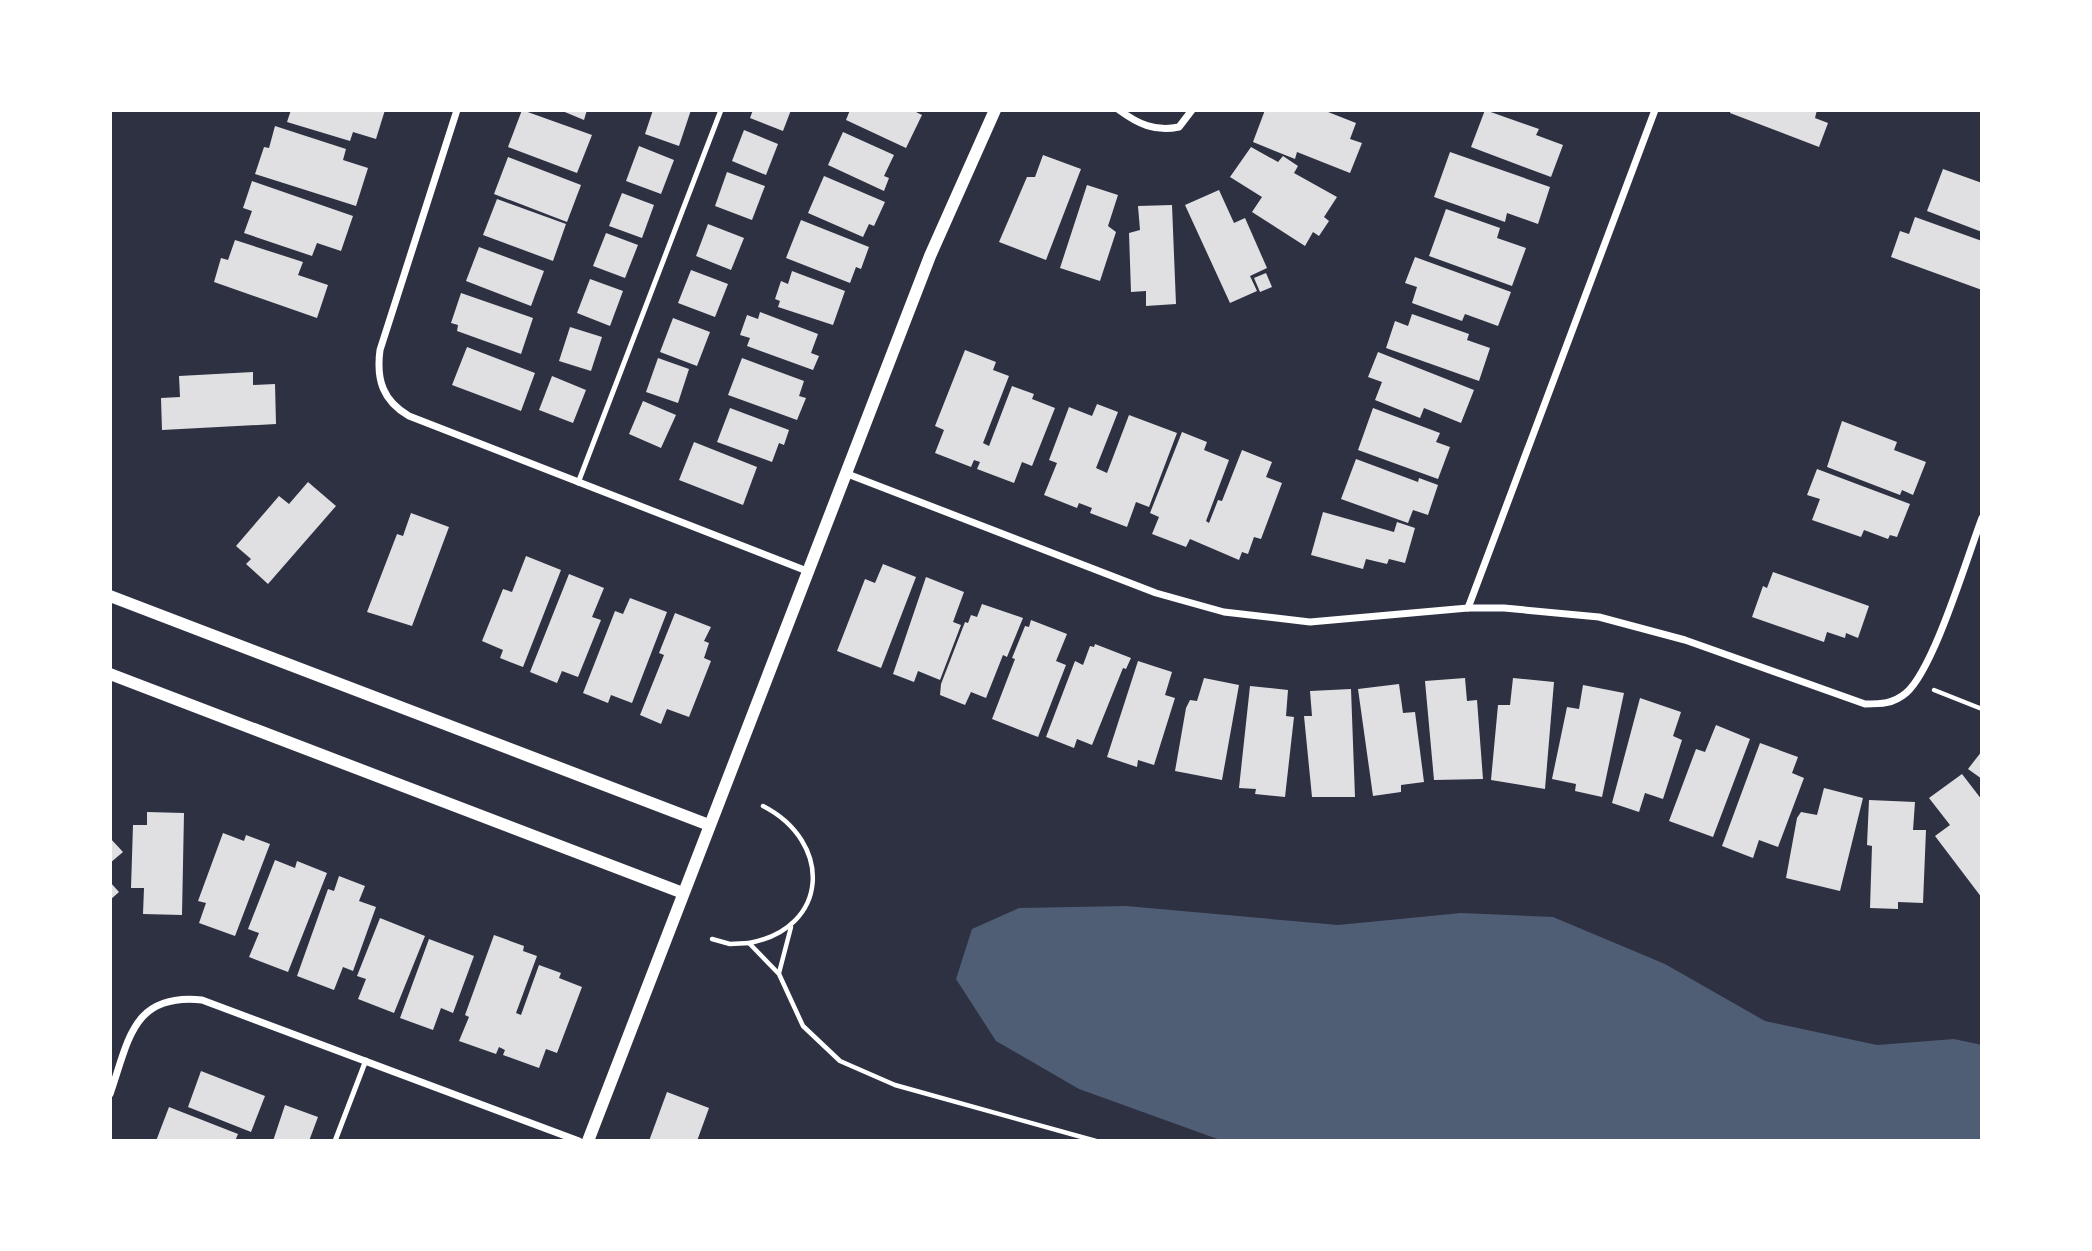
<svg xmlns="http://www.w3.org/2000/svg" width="2092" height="1251" viewBox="0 0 2092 1251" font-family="Signika,sans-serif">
  <rect width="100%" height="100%" fill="#2d3142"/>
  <!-- water -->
  <path fill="#4f5d75" d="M1126 906 1338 925 1461 913 1553 917 1665 964 1765 1021 1877 1045 1954 1039 1982 1045V1141H1223L1079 1089 996 1041 956 979 972 929 1019 908Z"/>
  <!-- building -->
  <g fill="#e0e0e3">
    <path d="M291 110H385L376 139 353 132 350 141 287 122Z"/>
    <path d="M522 110 592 135 577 173 508 147Z"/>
    <path d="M560 110H587L584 120Z"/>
    <path d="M653 110H691L679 146 645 134Z"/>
    <path d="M753 110H791L783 131 750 118Z"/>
    <path d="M850 110H912L922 115 906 148 846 120Z"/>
    <path d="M1265 110H1323L1356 123 1350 139 1362 143 1350 173 1297 152 1295 159 1253 142Z"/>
    <path d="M1485 110 1539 129 1536 135 1563 145 1551 177 1471 147Z"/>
    <path d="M1731 110H1817L1815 118 1828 123 1819 147 1730 113Z"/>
    <path d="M275 126 346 149 343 160 368 168 356 206 255 174 264 147 269 148Z"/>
    <path d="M744 130 778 144 766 175 732 161Z"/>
    <path d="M843 132 894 155 884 176 889 178 884 191 828 165Z"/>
    <path d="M639 146 674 160 661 194 626 181Z"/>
    <path d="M1251 147 1278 162 1283 156 1298 166 1294 173 1337 197 1324 217 1329 221 1319 236 1313 232 1305 246 1252 212 1262 197 1230 177Z"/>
    <path d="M1450 152 1550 187 1538 224 1507 213 1505 222 1434 197Z"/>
    <path d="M1043 155 1081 169 1046 260 999 242 1027 177H1035Z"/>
    <path d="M508 157 581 185 567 222 494 194Z"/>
    <path d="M1943 169 1982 183V232L1927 211Z"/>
    <path d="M727 172 765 186 752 220 715 206Z"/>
    <path d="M824 176 885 202 874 226 869 224 863 237 808 213Z"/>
    <path d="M252 181 353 216 341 251 317 243 312 256 244 233 252 211 243 208Z"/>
    <path d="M1087 185 1118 195 1108 226 1116 232 1100 281 1060 268Z"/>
    <path d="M1219 190 1234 223 1245 218 1267 268 1250 276 1257 291 1230 303 1185 205Z"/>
    <path d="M622 193 654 205 642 238 609 226Z"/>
    <path d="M497 199 566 224 553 261 483 235Z"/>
    <path d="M1172 205 1176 304 1146 306V291L1131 292 1129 233 1140 230 1138 206Z"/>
    <path d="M1446 209 1500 228 1497 238 1526 248 1512 286 1429 256Z"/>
    <path d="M1915 217 1982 241V290L1891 257 1900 231 1909 234Z"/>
    <path d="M801 220 869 247 861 269 856 267 850 283 786 258Z"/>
    <path d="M708 224 744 238 731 270 696 256Z"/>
    <path d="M606 233 638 245 625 278 593 266Z"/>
    <path d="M235 240 303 262 298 275 328 285 317 318 214 282 221 258 228 260Z"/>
    <path d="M479 247 544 271 531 306 466 281Z"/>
    <path d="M1415 257 1511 292 1498 326 1465 314 1462 321 1412 303 1417 287 1405 283Z"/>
    <path d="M691 270 728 284 715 317 678 303Z"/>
    <path d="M792 271 845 291 833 325 778 307 780 301 775 299 781 281 788 284Z"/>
    <path d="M1266 273 1272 287 1260 292 1254 278Z"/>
    <path d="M590 279 623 291 610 326 577 313Z"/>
    <path d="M461 293 533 318 521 354 457 331 458 325 451 323Z"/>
    <path d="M760 312 818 334 811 353 819 356 813 370 747 346 750 338 740 335 747 315 758 319Z"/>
    <path d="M1412 314 1469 334 1467 340 1490 348 1479 381 1386 348 1395 321 1408 326Z"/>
    <path d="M673 318 710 332 697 366 660 352Z"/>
    <path d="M570 327 602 337 591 371 559 361Z"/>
    <path d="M467 347 535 373 521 411 452 385Z"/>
    <path d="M965 350 996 362 993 370 1009 376 983 443 989 446 1012 386 1034 394 1032 399 1055 408 1032 466 1022 462 1014 483 977 469 980 462 974 460 971 467 935 453 944 430 935 426Z"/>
    <path d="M1378 352 1474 390 1461 423 1424 408 1420 418 1375 400 1382 382 1368 377Z"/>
    <path d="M658 358 689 369 678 403 646 392Z"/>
    <path d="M742 358 804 381 799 396 806 398 797 420 728 395Z"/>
    <path d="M253 372V385L275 384 276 424 162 430 161 398 180 397 179 376Z"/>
    <path d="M552 376 586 390 573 423 539 410Z"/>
    <path d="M643 401 676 415 661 448 629 434Z"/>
    <path d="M1097 404 1118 412 1096 468 1107 473 1129 415 1177 433 1149 507 1136 502 1127 527 1090 513 1092 508 1079 503 1077 508 1044 495 1057 463 1049 460 1069 407 1092 416Z"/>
    <path d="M730 408 789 430 784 445 779 443 772 462 717 442Z"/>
    <path d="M1373 408 1440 433 1436 442 1450 447 1438 479 1358 450Z"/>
    <path d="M1842 421 1897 442 1894 450 1926 462 1913 495 1902 490 1900 495 1827 467Z"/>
    <path d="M1182 432 1207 442 1204 450 1229 460 1206 521 1209 523 1218 500 1222 501 1242 450 1272 462 1266 477 1282 483 1261 539 1254 537 1248 554 1242 552 1239 560 1190 539 1186 547 1152 534 1159 517 1150 513Z"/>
    <path d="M694 442 757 467 743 505 679 480Z"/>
    <path d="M1356 459 1418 482 1419 478 1438 485 1428 515 1413 510 1408 523 1341 499Z"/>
    <path d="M1817 469 1910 504 1897 537 1890 535 1888 539 1864 530 1861 537 1812 520 1820 499 1807 495Z"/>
    <path d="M308 482 336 506 268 584 246 564 251 559 236 546 279 496 289 504Z"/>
    <path d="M1323 512 1394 532 1397 522 1415 528 1405 563 1389 559 1387 564 1366 559 1363 569 1311 555Z"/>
    <path d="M411 513 449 527 412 626 367 612 397 534 403 536Z"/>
    <path d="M526 556 561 570 523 667 500 658 503 650 482 641 503 589 512 592Z"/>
    <path d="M883 564 916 577 881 668 837 651 865 579 875 583Z"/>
    <path d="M1773 572 1869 606 1858 638 1846 633 1845 638 1827 632 1824 642 1752 617 1763 586 1767 588Z"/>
    <path d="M569 574 604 588 592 617 601 620 578 677 562 671 557 683 530 672Z"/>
    <path d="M926 577 964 592 953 622 961 625 940 680 918 671 914 682 893 674Z"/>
    <path d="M630 598 667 612 632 703 611 695 608 703 583 693 615 611 623 614Z"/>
    <path d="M982 604 1023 618 1007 657 1003 655 986 698 971 692 965 705 940 695 941 684 965 622 968 623 971 615 977 617Z"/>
    <path d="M675 613 711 627 704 641 709 643 704 658 711 661 689 717 667 709 661 724 640 715 664 655 659 653Z"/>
    <path d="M1031 620 1067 634 1056 661 1066 665 1038 737 992 719 1015 659 1012 658 1025 626 1029 627Z"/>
    <path d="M1095 644 1131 658 1126 669 1123 668 1092 745 1077 739 1074 748 1046 737 1075 661 1083 665 1090 646 1094 647Z"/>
    <path d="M1138 661 1172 672 1165 695 1175 698 1154 765 1138 760 1137 767 1107 757Z"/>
    <path d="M1204 678 1239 685 1222 780 1175 771 1186 708 1190 700 1197 701Z"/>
    <path d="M1465 678 1467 701 1477 700 1483 779 1434 780 1425 681Z"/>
    <path d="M1513 678 1554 682 1545 789 1491 780 1498 705H1510Z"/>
    <path d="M1399 684 1403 713 1415 712 1424 782 1401 785V792L1373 796 1358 689Z"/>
    <path d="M1583 685 1624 693 1602 797 1575 791 1576 784 1552 779 1567 707 1579 709Z"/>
    <path d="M1250 686 1288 690 1286 716 1294 717 1285 797 1255 794 1256 789 1239 788Z"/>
    <path d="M1351 689 1355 797H1312L1304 716H1312L1310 691Z"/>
    <path d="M1640 698 1681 712 1673 736 1682 740 1663 799 1645 793 1639 812 1612 803Z"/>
    <path d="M1716 725 1750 739 1713 837 1669 821 1696 749 1705 752Z"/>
    <path d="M1760 743 1798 757 1792 773 1804 778 1778 847 1759 840 1753 858 1722 846Z"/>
    <path d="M1982 751V779L1968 769Z"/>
    <path d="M1962 774 1982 800V898L1935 836 1950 825 1929 798Z"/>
    <path d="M1824 788 1863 798 1840 891 1786 878 1797 818 1801 812 1817 815Z"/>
    <path d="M1869 800 1915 802 1913 830H1926L1923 903 1898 902V909L1870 908 1872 846 1867 845Z"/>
    <path d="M147 812 184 813 182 915 143 914 144 888H131L133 825H147Z"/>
    <path d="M223 833 244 841 246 835 270 844 235 936 199 923 206 903 198 901Z"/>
    <path d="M110 838 123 852 110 863Z"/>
    <path d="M275 860 295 868 297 861 327 873 288 972 249 957 259 933 248 929Z"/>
    <path d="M339 876 365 886 359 901 376 907 353 971 343 967 334 990 297 976 328 889 334 891Z"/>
    <path d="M110 882 119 892 110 900Z"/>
    <path d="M380 918 425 936 394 1013 358 999 366 979 357 976Z"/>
    <path d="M494 935 524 946 523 951 537 956 516 1013 521 1015 539 965 561 973 559 978 582 987 557 1053 546 1049 539 1068 503 1055 505 1050 499 1047 496 1054 459 1041 469 1017 465 1015Z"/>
    <path d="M429 939 474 956 453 1013 441 1008 433 1030 400 1018Z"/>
    <path d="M201 1071 265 1096 251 1132 188 1107Z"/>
    <path d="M667 1092 709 1108 697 1141H649Z"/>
    <path d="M285 1105 318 1117 309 1141H273Z"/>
    <path d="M169 1107 238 1134 235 1141H156Z"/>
  </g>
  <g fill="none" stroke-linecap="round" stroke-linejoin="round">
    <!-- path -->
    <g stroke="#fff" stroke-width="4.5">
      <path d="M1934 690 1982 709"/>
      <path d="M763 806C833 842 830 928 749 943L779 974 803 1026 840 1061 895 1085 1096 1141"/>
      <path d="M712 939 730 944 749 943"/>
      <path d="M779 973 791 927"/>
    </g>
    <!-- service -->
    <g stroke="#fff" stroke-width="5">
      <path d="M578 483 721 110"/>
      <path d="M335 1141 366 1060"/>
    </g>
    <!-- minor -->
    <g stroke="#fff" stroke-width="7">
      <path d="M457 110 380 350C376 380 383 401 409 416L807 571"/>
      <path d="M1119 110C1138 124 1155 132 1179 127L1192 110"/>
      <path d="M845 473 1156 593 1224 612 1310 622 1468 608H1504L1599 617 1685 640 1865 704C1881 704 1893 704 1906 693 1934 669 1967 557 1982 518"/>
      <path d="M1468 608 1655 110"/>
      <path d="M110 1094C129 1040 132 993 202 1000L579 1141"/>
    </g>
    <!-- tertiary -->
    <g stroke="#fff" stroke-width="12">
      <path d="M110 596 709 825"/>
      <path d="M110 674 683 893"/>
      <path d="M588 1141 930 256 995 110"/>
    </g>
  </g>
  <!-- border -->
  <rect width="2092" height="1251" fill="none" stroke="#ffffff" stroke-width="224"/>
</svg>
